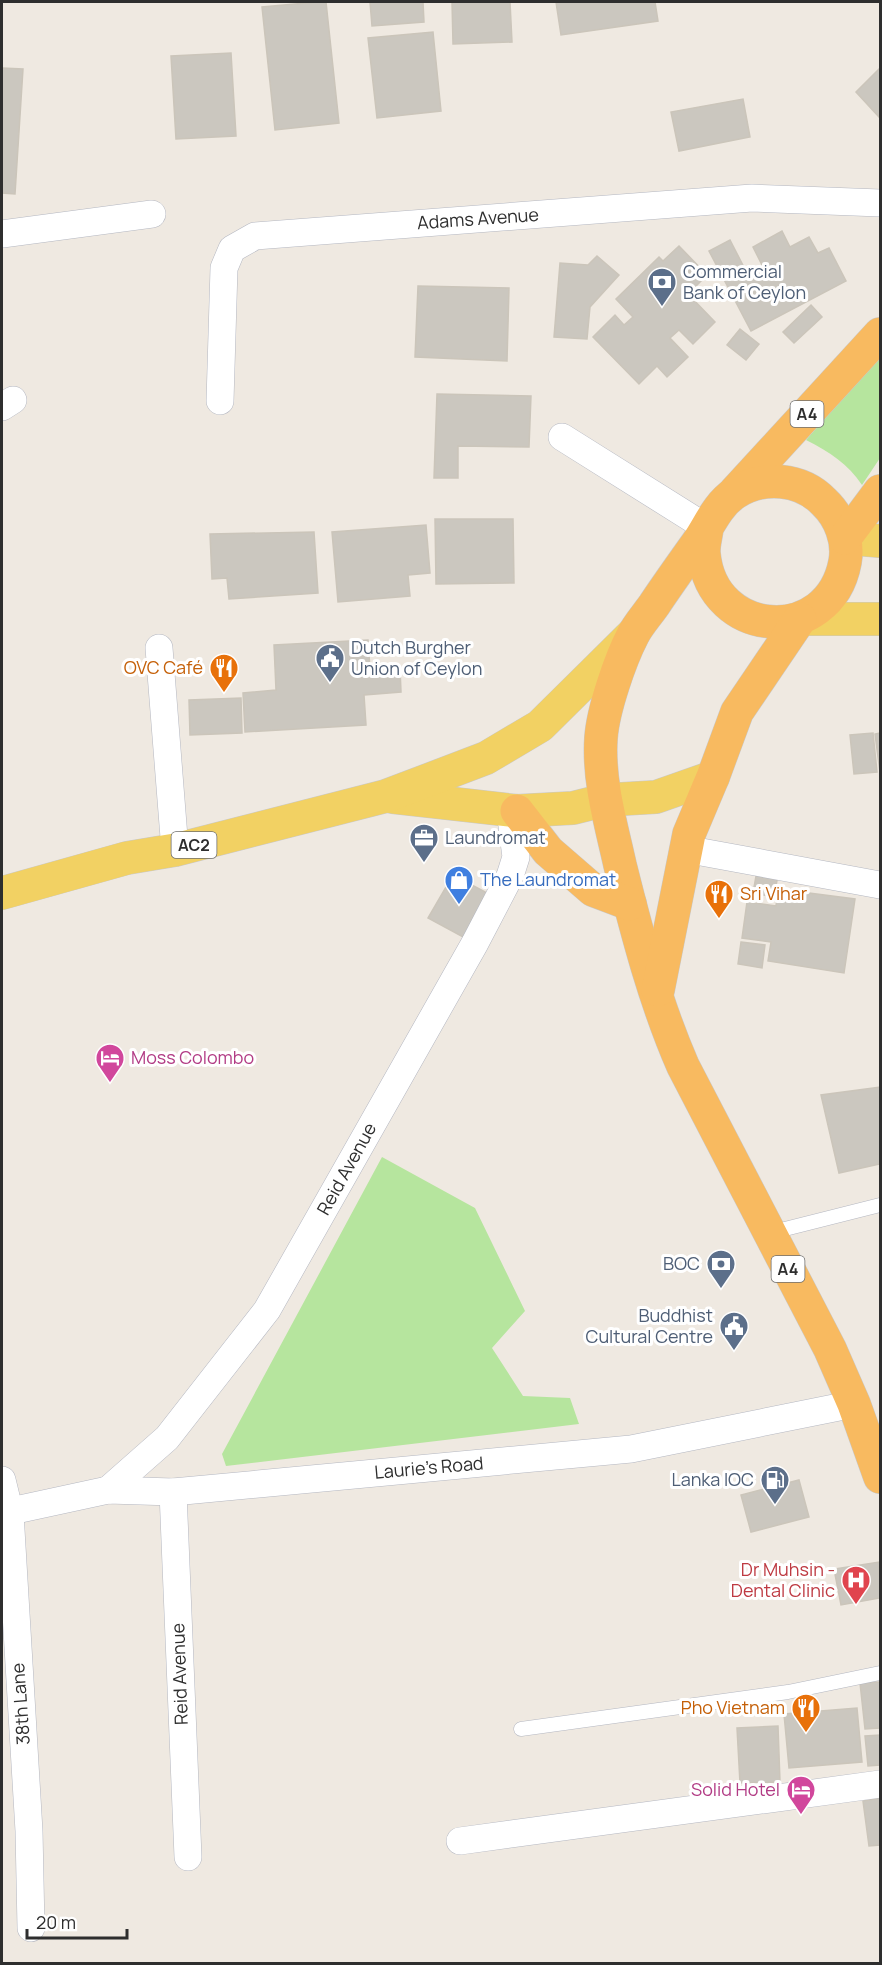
<svg xmlns="http://www.w3.org/2000/svg" width="882" height="1965" viewBox="0 0 882 1965" font-family="Manrope,sans-serif">
  <rect width="100%" height="100%" fill="#efe9e1"/>
  <!-- green -->
  <g fill="#b6e59e">
    <path d="M880 354V458L862 485C848 464 830 452 806 440Z"/>
    <path d="M382 1157 475 1208 525 1311 492 1348 523 1396 570 1398 579 1424 226 1466 222 1454Z"/>
  </g>
  <!-- building -->
  <g fill="#cbc7bf" stroke="#cbc5ba" stroke-width="1.5">
    <path d="M317 2H326L339 123 275 130 262 7Z"/>
    <path d="M370 2H423L424 22 372 26Z"/>
    <path d="M452 2H510L512 42 453 44Z"/>
    <path d="M556 2H655L658 21 561 35Z"/>
    <path d="M433 32 441 111 377 118 368 38Z"/>
    <path d="M231 53 236 136 176 139 171 56Z"/>
    <path d="M2 68 23 69 15 194 2 193Z"/>
    <path d="M880 68V118L856 92Z"/>
    <path d="M743 99 750 137 679 151 671 112Z"/>
    <path d="M782 231 790 247 809 237 818 253 829 248 846 281 751 331 709 251 730 240 749 277 764 269 753 247Z"/>
    <path d="M679 246 707 275 688 294 715 322 693 344 679 330 670 338 688 357 667 377 657 366 639 384 593 337 615 315 624 325 633 317 616 299 659 257 663 261Z"/>
    <path d="M597 256 619 275 590 307 587 339 554 337 560 263 588 265Z"/>
    <path d="M418 286 509 288 507 361 415 357Z"/>
    <path d="M811 305 822 317 794 343 783 332Z"/>
    <path d="M740 329 759 344 746 360 727 345Z"/>
    <path d="M437 394 531 396 529 447 458 446V478H434Z"/>
    <path d="M435 519H513L514 583 436 584Z"/>
    <path d="M426 525 430 573 408 575 410 596 338 602 332 532Z"/>
    <path d="M314 532 318 593 229 599 227 578 212 579 210 534Z"/>
    <path d="M368 640 370 669 400 668 401 692 364 695 366 725 245 732 243 693 276 690 274 645Z"/>
    <path d="M241 698 242 733 190 735 189 700Z"/>
    <path d="M873 733 877 772 854 774 850 735Z"/>
    <path d="M880 733V772L875 734Z"/>
    <path d="M758 865 779 869 774 897 753 893Z"/>
    <path d="M453 875 489 894 465 938 428 918Z"/>
    <path d="M778 889 855 899 844 973 768 961 771 942 742 938 747 902 776 906Z"/>
    <path d="M741 942 765 945 762 968 738 964Z"/>
    <path d="M880 1087V1164L839 1173 821 1095Z"/>
    <path d="M799 1480 809 1517 751 1532 741 1495Z"/>
    <path d="M879 1562 880 1598 841 1605 834 1569Z"/>
    <path d="M880 1682V1728L865 1729 860 1683Z"/>
    <path d="M857 1708 862 1762 789 1768 784 1714Z"/>
    <path d="M778 1726 780 1782 740 1783 737 1728Z"/>
    <path d="M880 1735V1765L868 1766 865 1736Z"/>
    <path d="M880 1798V1845L869 1846 863 1801Z"/>
  </g>
  <g fill="none" stroke-linecap="round" stroke-linejoin="round">
    <!-- service casing -->
    <g stroke="#b4b7c1" stroke-width="15">
      <g id="service">
        <path d="M769 1233 880 1205"/>
        <path d="M521 1729 788 1692 880 1673"/>
      </g>
    </g>
    <!-- minor casing -->
    <g stroke="#b4b7c1" stroke-width="28">
      <g id="minor">
        <path d="M2 234 152 214"/>
        <path d="M220 401 224 268 232 249 255 236 752 198 880 203"/>
        <path d="M2 407 13 400"/>
        <path d="M562 437 707 528"/>
        <path d="M159 648 175 850"/>
        <path d="M685 849 880 885"/>
        <path d="M2 1480 10 1513 29 1831 31 1928"/>
        <path d="M108 1490 167 1438 267 1310 475 943 510 876 516 857 510 810"/>
        <path d="M173 1492 188 1857"/>
        <path d="M2 1513 108 1490 173 1492 631 1449 854 1404"/>
        <path d="M460 1841 880 1784"/>
      </g>
    </g>
    <!-- primary casing -->
    <g stroke="#c9c9c9" stroke-width="34">
      <g id="primary">
        <path d="M845 538 880 541"/>
        <path d="M800 619H880"/>
        <path d="M393 797 517 811 573 808 605 800 656 797 713 777"/>
        <path d="M2 893 127 858 175 850 386 796 486 758 540 726 633 634"/>
      </g>
    </g>
    <!-- trunk casing -->
    <g stroke="#c9c9c9" stroke-width="34">
      <g id="trunk">
        <path d="M735 492 880 334"/>
        <path d="M707 528C706 537 703 546 704 554 712 639 829 647 845 562 849 541 840 517 824 502 801 478 763 475 735 493 717 505 709 526 698 542 683 563 668 584 654 605 647 615 638 625 633 635 620 660 603 710 601 738 598 781 611 824 620 865 637 933 655 1002 683 1066L830 1349 854 1404 880 1477"/>
        <path d="M845 538 880 491"/>
        <path d="M517 811 548 851 593 890 630 904"/>
        <path d="M658 990 689 834 713 777 737 712 800 619"/>
      </g>
    </g>
    <!-- service -->
    <use href="#service" stroke="#fff" stroke-width="14"/>
    <!-- minor -->
    <use href="#minor" stroke="#fff" stroke-width="27"/>
    <!-- primary -->
    <use href="#primary" stroke="#f2d163" stroke-width="33"/>
    <!-- trunk -->
    <use href="#trunk" stroke="#f8ba60" stroke-width="33"/>
  </g>
  <!-- icons -->
  <defs>
    <g id="bank-pin" transform="scale(1.5)"><path d="M0 17L-7.5 6A9.5 9.5 0 1 1 7.5 6Z" fill="#5c6f8a" stroke="#fff"/><path d="M-6-4H6V4H-6ZM0-2.3a2.3 2.3 0 1 0 0 4.6a2.3 2.3 0 1 0 0-4.6Z" fill="#fff"/></g>
    <g id="civic-pin" transform="scale(1.5)"><path d="M0 17L-7.5 6A9.5 9.5 0 1 1 7.5 6Z" fill="#5c6f8a" stroke="#fff"/><path d="M-.6-6.5H3V-4.5H.6V-3L4-1V1h2V6H-6V1h2V-1L-.6-3ZM-1.2 2.5V6h2.4V2.5Z" fill="#fff"/></g>
    <g id="restaurant-pin" transform="scale(1.5)"><path d="M0 17L-7.5 6A9.5 9.5 0 1 1 7.5 6Z" fill="#e8710a" stroke="#fff"/><path d="M-5-6h1v4h1v-4h1v4h1v-4h1v5L-1.5 .5V6h-2V.5L-5-1ZM5-6V6H3V1.5H1.5Q1.5-4 5-6Z" fill="#fff"/></g>
    <g id="office-pin" transform="scale(1.5)"><path d="M0 17L-7.5 6A9.5 9.5 0 1 1 7.5 6Z" fill="#5c6f8a" stroke="#fff"/><path d="M-6-3h4V-5.5h4V-3h4V5H-6ZM-1-4.5V-3h2v-1.5ZM-6 0V1H6V0Z" fill="#fff"/></g>
    <g id="shop-pin" transform="scale(1.5)"><path d="M0 17L-7.5 6A9.5 9.5 0 1 1 7.5 6Z" fill="#3f7fe0" stroke="#fff"/><path d="M-5-2.5h2.3a2.7 3.5 0 0 1 5.4 0H5L5.5 6h-11ZM-1.5-2.5h3a1.5 2.3 0 0 0-3 0Z" fill="#fff"/></g>
    <g id="hotel-pin" transform="scale(1.5)"><path d="M0 17L-7.5 6A9.5 9.5 0 1 1 7.5 6Z" fill="#d1479c" stroke="#fff"/><path d="M-6-4.5h1.5V1H6V5H4.5V3h-9V5H-6ZM-4 0a1.8 1.8 0 1 1 3.6 0ZM.5 0V-2.5h3Q6-2.5 6 0Z" fill="#fff"/></g>
    <g id="fuel-pin" transform="scale(1.5)"><path d="M0 17L-7.5 6A9.5 9.5 0 1 1 7.5 6Z" fill="#5c6f8a" stroke="#fff"/><path d="M-5.5-6h7V0h2V4h1.3V-2.5L3-4.5l.8-.8L6-3V5H2.5V1h-1V6h-7ZM-4.2-4.7v3.2H.2V-4.7Z" fill="#fff"/></g>
    <g id="hospital-pin" transform="scale(1.5)"><path d="M0 17L-7.5 6A9.5 9.5 0 1 1 7.5 6Z" fill="#e0444e" stroke="#fff"/><path d="M-5-5h3v3.5h4V-5h3V5h-3V1.5h-4V5h-3Z" fill="#fff"/></g>
  </defs>
  <g fill-rule="evenodd">
    <use href="#bank-pin" x="662" y="282"/>
    <use href="#civic-pin" x="330" y="658"/>
    <use href="#restaurant-pin" x="224" y="668"/>
    <use href="#office-pin" x="424" y="838"/>
    <use href="#shop-pin" x="459" y="880"/>
    <use href="#restaurant-pin" x="719" y="894"/>
    <use href="#hotel-pin" x="110" y="1058"/>
    <use href="#bank-pin" x="721" y="1264"/>
    <use href="#civic-pin" x="734" y="1326"/>
    <use href="#fuel-pin" x="775" y="1480"/>
    <use href="#hospital-pin" x="856" y="1580"/>
    <use href="#restaurant-pin" x="806" y="1708"/>
    <use href="#hotel-pin" x="801" y="1790"/>
  </g>
  <g text-anchor="middle" stroke-width="6" stroke-linejoin="round" paint-order="stroke">
    <!-- shield labels -->
    <g fill="#fff" stroke="#6d6d6d" stroke-width="1.5">
      <rect x="790.5" y="401" width="33" height="26" rx="4.5"/>
      <rect x="171.5" y="832" width="45" height="26" rx="4.5"/>
      <rect x="771.5" y="1256" width="33" height="26" rx="4.5"/>
    </g>
    <g font-size="16" font-weight="bold" fill="#2e2e2e">
      <text x="807" y="420">A4</text>
      <text x="194" y="851">AC2</text>
      <text x="788" y="1275">A4</text>
    </g>
    <!-- street labels -->
    <g font-size="18" fill="#2e2e2e" stroke="#fff">
      <text transform="translate(478 219) rotate(-4)" y="6">Adams Avenue</text>
      <text transform="translate(347 1169) rotate(-61)" y="6">Reid Avenue</text>
      <text transform="translate(429 1468) rotate(-5)" y="6">Laurie's Road</text>
      <text transform="translate(180 1674) rotate(-92)" y="6">Reid Avenue</text>
      <text transform="translate(21 1704) rotate(-94)" y="6">38th Lane</text>
    </g>
    <!-- service labels -->
    <g font-size="18" fill="#4e5e75" stroke="#fff" text-anchor="start">
      <text x="683" y="278">Commercial<tspan x="683" dy="21">Bank of Ceylon</tspan></text>
      <text x="351" y="654">Dutch Burgher<tspan x="351" dy="21">Union of Ceylon</tspan></text>
      <text x="445" y="844">Laundromat</text>
      <text x="700" y="1270" text-anchor="end">BOC</text>
      <text x="713" y="1322" text-anchor="end">Buddhist<tspan x="713" dy="21">Cultural Centre</tspan></text>
      <text x="754" y="1486" text-anchor="end">Lanka IOC</text>
    </g>
    <!-- food labels -->
    <g font-size="18" fill="#c56008" stroke="#fff" text-anchor="end">
      <text x="203" y="674">OVC Café</text>
      <text x="740" y="900" text-anchor="start">Sri Vihar</text>
      <text x="785" y="1714">Pho Vietnam</text>
    </g>
    <!-- shop labels -->
    <g font-size="18" fill="#366cbe" stroke="#fff" text-anchor="start">
      <text x="480" y="886">The Laundromat</text>
    </g>
    <!-- hotel labels -->
    <g font-size="18" fill="#b23c85" stroke="#fff" text-anchor="start">
      <text x="131" y="1064">Moss Colombo</text>
      <text x="780" y="1796" text-anchor="end">Solid Hotel</text>
    </g>
    <!-- health labels -->
    <g font-size="18" fill="#be3a42" stroke="#fff" text-anchor="end">
      <text x="835" y="1576">Dr Muhsin -<tspan x="835" dy="21">Dental Clinic</tspan></text>
    </g>
  </g>
  <!-- border -->
  <rect width="882" height="1965" fill="none" stroke="#2e2e2e" stroke-width="6"/>
  <!-- scale -->
  <path d="M27 1929v9h100v-9" fill="none" stroke="#2e2e2e" stroke-width="3"/>
  <text x="36" y="1929" font-size="18" fill="#2e2e2e" stroke="#ffffff" stroke-width="4.5" paint-order="stroke">20 m</text>
</svg>
